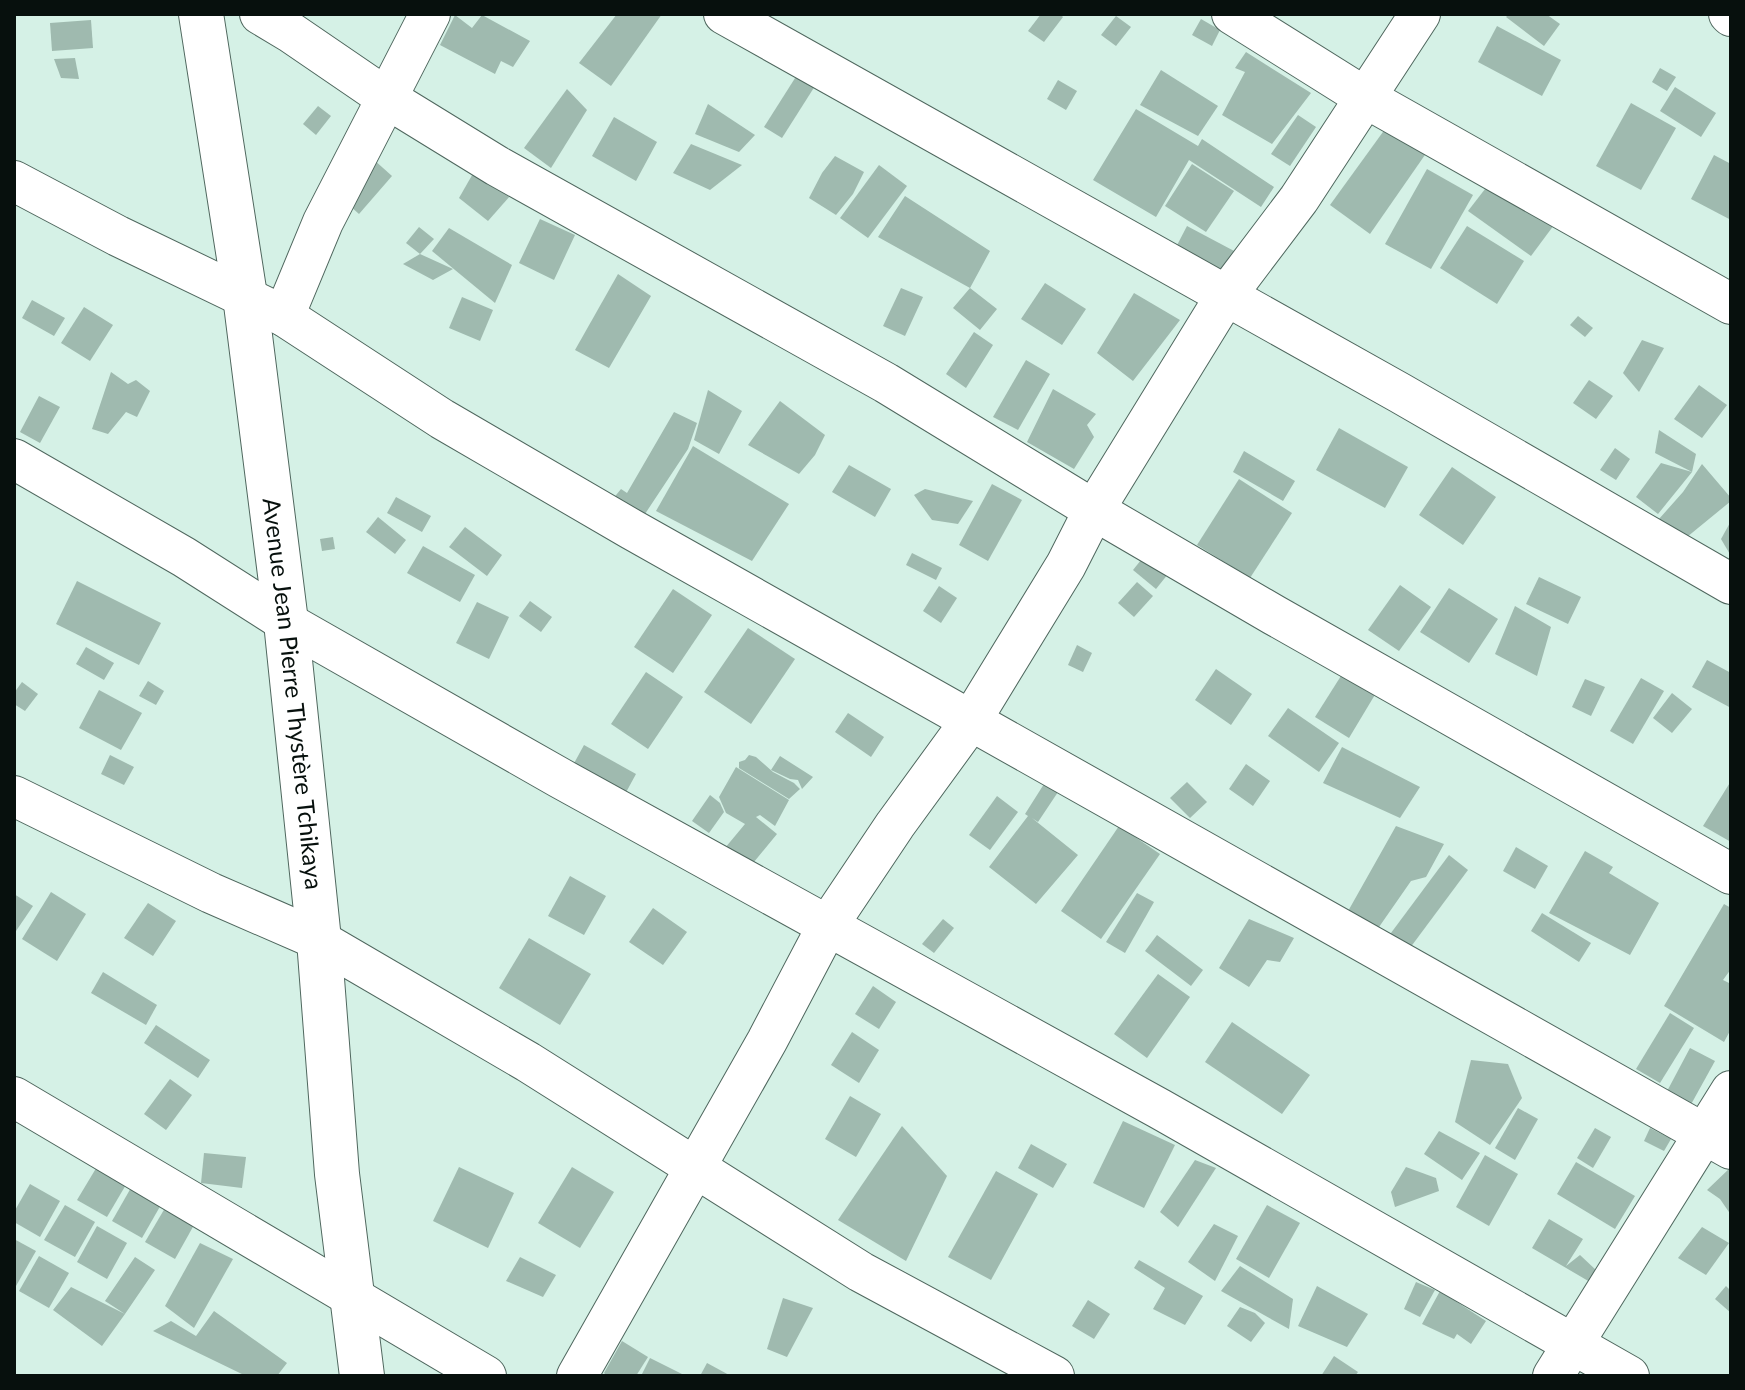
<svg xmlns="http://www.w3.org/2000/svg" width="1745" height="1390" viewBox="0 0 1745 1390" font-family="Lato,sans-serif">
  <rect width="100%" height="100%" fill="#d5f1e6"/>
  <!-- building -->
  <g fill="#9fbaaf">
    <path d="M617 14H662L611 86 579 63Z"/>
    <path d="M1041 14H1060L1063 17 1044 42 1028 31Z"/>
    <path d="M1509 14H1546L1560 24 1544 46 1506 17Z"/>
    <path d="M455 15 472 28 482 15 530 41 513 67 501 61 495 74 440 45Z"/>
    <path d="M1116 16 1131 27 1116 46 1101 35Z"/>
    <path d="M1201 19 1220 30 1212 46 1192 35Z"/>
    <path d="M91 20 93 48 52 51 50 23Z"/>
    <path d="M1497 26 1561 60 1542 96 1478 62Z"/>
    <path d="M1246 52 1311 93 1272 144 1222 115 1245 72 1235 68Z"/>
    <path d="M75 58 79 79 61 78 54 59Z"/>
    <path d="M1660 68 1676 77 1667 91 1652 82Z"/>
    <path d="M1161 70 1218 106 1198 136 1140 105Z"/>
    <path d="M797 75 815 86 782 138 764 127Z"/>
    <path d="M1058 80 1077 91 1066 110 1047 99Z"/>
    <path d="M1675 87 1716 113 1701 137 1660 111Z"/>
    <path d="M567 89 587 110 551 168 524 148Z"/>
    <path d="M1631 103 1676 128 1641 190 1596 166Z"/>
    <path d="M708 104 755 135 739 152 695 134Z"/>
    <path d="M318 106 331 116 316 135 303 124Z"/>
    <path d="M1136 109 1198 146 1202 139 1274 187 1261 207 1189 160 1156 217 1093 180Z"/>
    <path d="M1298 115 1316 127 1290 166 1271 154Z"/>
    <path d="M614 117 657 142 636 181 592 156Z"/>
    <path d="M1388 125 1427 152 1370 234 1330 205Z"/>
    <path d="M691 144 742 165 710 190 673 173Z"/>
    <path d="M1714 155 1731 164V220L1691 199Z"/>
    <path d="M835 156 864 172 853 194 836 215 809 198 822 173Z"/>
    <path d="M373 159 392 176 359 214 340 197Z"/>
    <path d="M1192 164 1234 191 1206 232 1165 206Z"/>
    <path d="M879 165 907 186 868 238 840 218Z"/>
    <path d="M1427 169 1473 195 1431 269 1385 244Z"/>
    <path d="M475 170 510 196 488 221 459 198Z"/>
    <path d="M1492 180 1554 225 1531 256 1468 211Z"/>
    <path d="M905 196 990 251 970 288 997 309 980 330 953 308 970 288 878 237Z"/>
    <path d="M540 219 575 235 554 280 519 263Z"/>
    <path d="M1187 226 1236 252 1223 277 1174 251Z"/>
    <path d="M1467 226 1524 261 1497 304 1440 268Z"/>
    <path d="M419 227 434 239 420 254 406 243Z"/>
    <path d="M449 228 512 265 495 303 432 251Z"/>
    <path d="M420 254 453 269 433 280 403 264Z"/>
    <path d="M618 274 651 296 609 368 575 350Z"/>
    <path d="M1045 283 1086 309 1062 345 1021 319Z"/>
    <path d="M901 288 923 297 905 336 883 326Z"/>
    <path d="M1134 293 1180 320 1133 381 1097 353Z"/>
    <path d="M462 297 493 310 480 341 449 328Z"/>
    <path d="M32 300 65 318 54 336 22 318Z"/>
    <path d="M84 307 113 325 90 361 61 343Z"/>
    <path d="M1578 316 1593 328 1585 337 1570 325Z"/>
    <path d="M974 332 993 345 966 388 946 374Z"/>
    <path d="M1642 340 1664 348 1639 392 1623 373Z"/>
    <path d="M1026 360 1050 374 1018 430 993 417Z"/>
    <path d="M111 372 128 384 136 380 150 391 137 417 126 412 108 434 92 429Z"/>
    <path d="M1589 380 1613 396 1596 419 1573 403Z"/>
    <path d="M1699 385 1727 405 1702 438 1674 419Z"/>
    <path d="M1053 389 1096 414 1087 425 1094 437 1074 469 1027 442Z"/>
    <path d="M708 390 742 411 719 454 694 440Z"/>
    <path d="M39 396 60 407 40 443 20 432Z"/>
    <path d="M780 401 825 435 815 455 799 474 748 445Z"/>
    <path d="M674 412 697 423 688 449 641 520 612 500 621 489 627 493Z"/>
    <path d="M1339 428 1408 467 1385 508 1316 470Z"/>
    <path d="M1659 430 1696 454 1692 472 1655 453Z"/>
    <path d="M693 446 789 504 752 561 656 511Z"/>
    <path d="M1615 448 1630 459 1616 480 1600 470Z"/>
    <path d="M1244 451 1295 481 1283 501 1233 472Z"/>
    <path d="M1661 463 1692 472 1658 514 1636 497Z"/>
    <path d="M1702 464 1731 498V501L1687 537 1659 519 1683 492Z"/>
    <path d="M849 465 891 489 875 517 832 492Z"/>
    <path d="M1452 467 1496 497 1463 545 1419 515Z"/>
    <path d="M1239 479 1292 513 1250 578 1197 545Z"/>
    <path d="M992 484 1022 500 988 561 959 545Z"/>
    <path d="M925 489 973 501 958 524 932 520 914 495Z"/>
    <path d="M396 497 431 516 422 532 387 513Z"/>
    <path d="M378 517 406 540 395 554 366 532Z"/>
    <path d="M1731 521V556L1721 539Z"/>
    <path d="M465 527 502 555 487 576 449 547Z"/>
    <path d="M333 537 335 549 322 551 320 539Z"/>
    <path d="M423 546 475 575 460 602 407 573Z"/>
    <path d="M912 553 942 568 936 580 906 565Z"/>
    <path d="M1145 555 1168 574 1156 589 1133 570Z"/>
    <path d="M1539 577 1581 597 1568 624 1526 604Z"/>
    <path d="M77 581 161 623 139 665 56 624Z"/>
    <path d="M1137 582 1153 596 1134 617 1118 603Z"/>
    <path d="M1400 585 1431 607 1399 651 1368 630Z"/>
    <path d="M939 586 957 598 941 623 923 611Z"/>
    <path d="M1449 588 1498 619 1469 663 1420 632Z"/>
    <path d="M673 589 712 615 673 673 634 647Z"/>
    <path d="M530 601 552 617 541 632 519 616Z"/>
    <path d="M477 602 509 617 489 659 456 643Z"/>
    <path d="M1515 606 1551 627 1537 676 1495 654Z"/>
    <path d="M748 628 795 659 751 724 704 692Z"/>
    <path d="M1077 645 1092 653 1083 672 1068 665Z"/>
    <path d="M86 647 114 663 104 680 76 664Z"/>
    <path d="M1707 660 1731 673V708L1692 687Z"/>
    <path d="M1346 668 1379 688 1349 738 1315 717Z"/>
    <path d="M1216 669 1252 694 1231 725 1195 700Z"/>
    <path d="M646 672 683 697 648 749 611 724Z"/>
    <path d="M1641 678 1664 691 1633 744 1610 731Z"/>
    <path d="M1585 679 1605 687 1591 716 1572 707Z"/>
    <path d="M148 681 164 691 156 705 139 696Z"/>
    <path d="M22 682 38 694 25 711 14 704V693Z"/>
    <path d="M99 690 142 713 121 750 79 728Z"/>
    <path d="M1672 693 1692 709 1672 733 1653 718Z"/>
    <path d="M1288 708 1339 743 1319 772 1268 736Z"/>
    <path d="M848 713 884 737 871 757 835 732Z"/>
    <path d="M584 745 636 774 624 796 572 767Z"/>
    <path d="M1342 747 1420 787 1400 818 1323 783Z"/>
    <path d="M110 755 134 767 124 785 101 774Z"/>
    <path d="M749 755 756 757 773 772 794 783 800 789 789 799 739 768V762L745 760Z"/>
    <path d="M780 756 813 777 802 789 798 780 790 779 771 770Z"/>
    <path d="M1246 764 1270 781 1253 806 1229 789Z"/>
    <path d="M736 767 789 800 775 826 760 815 756 817 777 834 749 868 725 848 745 824 726 813 719 797Z"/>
    <path d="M1731 781V842L1703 826Z"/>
    <path d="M1187 782 1207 802 1190 818 1170 798Z"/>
    <path d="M1044 784 1060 789 1038 822 1032 818 1078 855 1036 904 989 867 1028 816 1025 814Z"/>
    <path d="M710 795 720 803 724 812 709 833 692 821Z"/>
    <path d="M997 796 1018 812 990 850 969 835Z"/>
    <path d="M1119 826 1160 854 1101 939 1061 911Z"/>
    <path d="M1396 826 1444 844 1426 877 1411 881 1379 927 1347 913Z"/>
    <path d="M1516 847 1548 866 1535 889 1503 871Z"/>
    <path d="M1585 851 1613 867 1609 873 1659 903 1630 955 1549 913Z"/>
    <path d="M1449 855 1468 870 1407 952 1388 937Z"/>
    <path d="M570 876 606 896 584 935 548 916Z"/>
    <path d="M51 892 86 914 57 961 22 939Z"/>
    <path d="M1137 893 1154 902 1125 953 1106 942Z"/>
    <path d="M14 894 33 906 14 934Z"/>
    <path d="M148 903 176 921 153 956 124 938Z"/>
    <path d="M1724 904 1731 908V969L1723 980 1731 984V1029L1724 1042 1664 1006Z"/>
    <path d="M653 908 687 932 663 965 629 942Z"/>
    <path d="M1542 913 1591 943 1579 962 1531 931Z"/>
    <path d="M943 919 954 928 934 953 922 944Z"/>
    <path d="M1249 919 1294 938 1280 962 1267 960 1249 987 1219 968Z"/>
    <path d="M1157 935 1203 970 1191 986 1145 951Z"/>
    <path d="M529 938 591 974 560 1025 499 988Z"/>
    <path d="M103 972 157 1005 146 1025 91 993Z"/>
    <path d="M1158 974 1190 997 1147 1058 1114 1034Z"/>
    <path d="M873 986 896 1002 879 1029 855 1014Z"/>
    <path d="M1670 1013 1694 1028 1660 1083 1636 1069Z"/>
    <path d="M1232 1022 1310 1075 1282 1114 1205 1062Z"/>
    <path d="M156 1025 210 1060 198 1078 144 1043Z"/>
    <path d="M852 1032 879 1050 859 1083 831 1065Z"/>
    <path d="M1690 1048 1715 1061 1689 1108 1665 1095Z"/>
    <path d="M1471 1060 1508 1064 1522 1098 1490 1145 1455 1122Z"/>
    <path d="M170 1079 192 1095 166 1130 144 1114Z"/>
    <path d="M850 1096 881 1114 856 1157 825 1139Z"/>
    <path d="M1518 1108 1538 1119 1515 1160 1495 1148Z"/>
    <path d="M1123 1121 1175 1145 1144 1208 1093 1183Z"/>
    <path d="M902 1126 947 1176 906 1261 838 1220Z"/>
    <path d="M1595 1128 1611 1137 1593 1168 1577 1158Z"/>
    <path d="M1650 1128 1671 1139 1664 1151 1644 1141Z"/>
    <path d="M1439 1131 1480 1153 1462 1180 1424 1154Z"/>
    <path d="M1031 1144 1067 1164 1053 1188 1018 1168Z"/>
    <path d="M204 1153 246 1157 242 1188 201 1183Z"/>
    <path d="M1485 1155 1518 1174 1489 1226 1456 1207Z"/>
    <path d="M1195 1160 1216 1168 1178 1227 1160 1212Z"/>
    <path d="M1576 1162 1635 1196 1615 1229 1557 1194Z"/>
    <path d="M98 1165 127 1183 107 1217 77 1200Z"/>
    <path d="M459 1167 514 1193 488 1248 433 1221Z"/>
    <path d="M572 1167 614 1192 580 1248 538 1223Z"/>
    <path d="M1406 1167 1436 1178 1439 1191 1395 1207 1391 1192Z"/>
    <path d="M1731 1167V1215L1720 1199 1707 1190Z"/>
    <path d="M996 1171 1038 1194 991 1280 948 1257Z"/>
    <path d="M30 1184 60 1201 40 1237 14 1222V1212Z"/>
    <path d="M132 1186 162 1203 142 1238 112 1221Z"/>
    <path d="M65 1205 95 1222 75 1257 44 1240Z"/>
    <path d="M1267 1205 1300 1223 1269 1278 1236 1259Z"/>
    <path d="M165 1208 194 1225 175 1259 145 1242Z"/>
    <path d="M1549 1219 1583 1239 1566 1266 1580 1255 1597 1271 1590 1282 1532 1248Z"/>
    <path d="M1214 1224 1238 1236 1215 1281 1188 1262Z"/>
    <path d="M97 1226 127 1243 107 1279 77 1262Z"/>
    <path d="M1702 1227 1729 1243 1706 1275 1678 1258Z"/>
    <path d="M14 1239 36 1251 16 1286 14 1285Z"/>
    <path d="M200 1243 233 1259 194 1328 165 1306Z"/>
    <path d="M39 1256 69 1273 49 1308 19 1291Z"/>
    <path d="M135 1257 155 1270 125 1314 102 1346 53 1310 71 1287 125 1314 105 1301Z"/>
    <path d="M520 1257 556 1275 543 1297 506 1281Z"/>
    <path d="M1139 1260 1203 1296 1185 1325 1153 1309 1165 1288 1134 1268Z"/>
    <path d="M1240 1266 1293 1299 1289 1329 1221 1291Z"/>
    <path d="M1416 1282 1435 1290 1420 1317 1404 1309Z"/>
    <path d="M1317 1286 1368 1314 1347 1347 1298 1326Z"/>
    <path d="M1726 1286 1731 1291V1313L1715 1299Z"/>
    <path d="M1440 1291 1486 1321 1471 1344 1457 1334 1454 1339 1422 1324Z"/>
    <path d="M783 1298 813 1308 787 1357 767 1349Z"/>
    <path d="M1088 1300 1110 1314 1094 1339 1072 1326Z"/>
    <path d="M1240 1307 1255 1313 1265 1323 1251 1342 1227 1326Z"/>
    <path d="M214 1311 287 1363 277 1376H246L153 1331 171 1321 196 1336Z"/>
    <path d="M622 1341 648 1357 636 1376H607L604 1373Z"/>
    <path d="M1334 1356 1358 1372 1355 1376H1321Z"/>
    <path d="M650 1358 686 1376H641Z"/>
    <path d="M707 1363 731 1376H700Z"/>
  </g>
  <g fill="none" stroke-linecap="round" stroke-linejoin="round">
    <!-- street casing -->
    <g stroke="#4f675e" stroke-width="42">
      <g id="street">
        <path d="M260 14 290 32 388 99 497 166 886 383 1094 510 1274 615 1731 874"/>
        <path d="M724 14 1400 393 1731 584"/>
        <path d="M1232 14 1366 98 1731 304"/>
        <path d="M1729 14 1731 16"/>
        <path d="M14 181 118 236 284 316 442 419 631 529 1731 1149"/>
        <path d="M284 316 323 222 430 14"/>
        <path d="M14 459 184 557 286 622 560 778 1160 1109 1629 1376"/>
        <path d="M14 796 211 893 319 940 528 1062 861 1272 1054 1376"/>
        <path d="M14 1097 486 1376"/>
        <path d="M577 1376 767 1041 828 925 895 825 970 722 1066 565 1094 510 1225 297 1299 199 1420 14"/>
        <path d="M1553 1376 1731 1091"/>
      </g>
    </g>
    <!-- secondary casing -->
    <g stroke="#4f675e" stroke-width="46">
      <g id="secondary">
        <path id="s1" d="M201 14 245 296 286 622 319 940 337 1174 362 1376"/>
      </g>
    </g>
    <!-- street -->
    <use href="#street" stroke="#fff" stroke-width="40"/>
    <!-- secondary -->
    <use href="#secondary" stroke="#fff" stroke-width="44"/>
  </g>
  <g text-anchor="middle" stroke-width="8" stroke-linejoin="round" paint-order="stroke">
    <!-- street labels -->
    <g font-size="24" fill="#07100d" stroke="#fff">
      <text dy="8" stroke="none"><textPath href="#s1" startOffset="686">Avenue Jean Pierre Thystère Tchikaya</textPath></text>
    </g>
  </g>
  <!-- border -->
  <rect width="1745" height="1390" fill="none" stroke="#07100d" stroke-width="32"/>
</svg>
